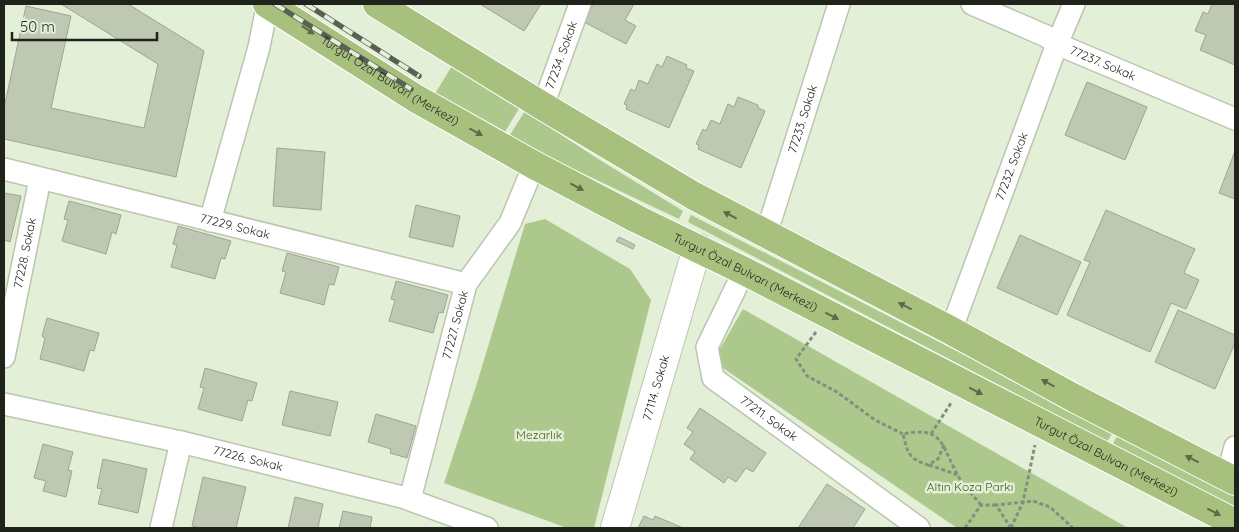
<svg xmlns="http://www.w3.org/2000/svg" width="1239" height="532" viewBox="0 0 1239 532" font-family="Quicksand,sans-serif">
  <rect width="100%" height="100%" fill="#e4efd8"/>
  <!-- green -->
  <g fill="#adc88c">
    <path d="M453 64 520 107 503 135 433 97Z"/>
    <path d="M525 111 595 157 683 211 679 219 508 138Z"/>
    <path d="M691 215 982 364 1112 434 1107 442 688 222Z"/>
    <path d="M545 219 630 269 651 300 594 528H567L444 483 477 383 525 224Z"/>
    <path d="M743 309 1128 528H957L720 366 718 352Z"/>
    <path d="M1117 436 1235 496V507L1113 444Z"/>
  </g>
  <!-- building -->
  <g fill="#bec8b2" stroke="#9ca690">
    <path d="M61 4H128L204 51 176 177 4 139V108L26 6 71 16 51 108 144 128 158 64Z"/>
    <path d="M480 4H541L524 31Z"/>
    <path d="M593 4H634L625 20 636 26 626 44 584 22Z"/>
    <path d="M1212 4H1235V65L1200 50 1206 35 1195 31 1203 12 1208 14Z"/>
    <path d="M667 56 687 65 686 68 694 71 669 128 626 109 627 105 624 104 631 89 635 91 639 80 648 84 657 64 662 67Z"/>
    <path d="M1087 82 1147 107 1125 160 1065 135Z"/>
    <path d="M738 97 758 105V108L765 111 741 168 698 149 699 145 696 144 703 129 706 131 711 120 720 124 728 104 734 107Z"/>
    <path d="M277 148 325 152 321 210 273 206Z"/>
    <path d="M1235 151V199L1219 193Z"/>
    <path d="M4 193 21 196 10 242 4 240Z"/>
    <path d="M69 201 121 215 116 234 112 232 106 254 62 241 68 220 64 219Z"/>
    <path d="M416 205 460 216 453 247 409 237Z"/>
    <path d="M1106 210 1195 249 1184 273 1199 280 1186 309 1171 303 1150 352 1067 315 1090 262 1084 260Z"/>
    <path d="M178 226 231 241 225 259 221 258 215 279 171 267 177 245 173 244Z"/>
    <path d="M1020 235 1081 262 1057 315 997 288Z"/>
    <path d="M619 237 635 245 633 249 616 241Z"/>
    <path d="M287 253 339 267 334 285 329 284 324 305 280 293 286 272 282 271Z"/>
    <path d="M396 281 448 295 443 313 439 312 433 333 389 321 395 300 391 299Z"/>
    <path d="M1178 310 1235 335V343L1215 389 1155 362Z"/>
    <path d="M47 318 99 333 94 351 90 350 84 371 40 359 45 338 42 336Z"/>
    <path d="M205 368 257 383 252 401 248 400 242 421 198 409 204 388 200 387Z"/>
    <path d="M290 391 338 402 330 436 282 425Z"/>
    <path d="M700 408 766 453 753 472 746 468 736 482 728 477 724 483 690 459 695 452 684 444 693 432 687 428Z"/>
    <path d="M376 414 416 426 407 458 390 453 391 449 368 442Z"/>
    <path d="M43 444 73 452 68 470 72 471 66 497 43 491 46 481 34 478Z"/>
    <path d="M103 459 147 469 138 513 98 504 102 489 97 488Z"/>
    <path d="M203 477 246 487 236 528H202L192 526Z"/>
    <path d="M827 484 865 509 853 528H798Z"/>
    <path d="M295 497 323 504 318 528H288Z"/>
    <path d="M343 511 372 517 370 528H339Z"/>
    <path d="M644 516 653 520 655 516 683 528H638Z"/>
  </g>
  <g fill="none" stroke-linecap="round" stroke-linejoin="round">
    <!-- street casing -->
    <g stroke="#bbc5af" stroke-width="24">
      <g id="street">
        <path id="s1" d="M972 4 1046 36 1057 44 1235 119"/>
        <path id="s2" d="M541 105 548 92 580 4"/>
        <path id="s3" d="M4 169 466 284"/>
        <path d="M210 221 259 47 265 17 270 6"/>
        <path id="s4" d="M763 233 771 219 839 4"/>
        <path id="s5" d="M744 271 707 347 713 378 919 528"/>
        <path id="s6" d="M950 330 956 317 1057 44 1074 4"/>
        <path id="s7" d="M4 357 40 179"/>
        <path id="s8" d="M4 404 181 442 402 497 487 528"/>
        <path d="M1225 476 1231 462 1235 447"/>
        <path id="s9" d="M410 499 466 284 510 223 534 165"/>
        <path d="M161 528 181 442"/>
      </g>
    </g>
    <!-- secondary casing -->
    <g stroke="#bbc5af" stroke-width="30">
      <g id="secondary">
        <path id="s10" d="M615 528 693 262 699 248"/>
      </g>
    </g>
    <!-- primary casing -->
    <g stroke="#fff" stroke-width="30">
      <g id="primary">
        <path id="s11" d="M267 4 415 98 534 165 639 220 744 271 1235 523"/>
        <path d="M377 4 541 105 694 196 950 330 1074 398 1235 481"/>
      </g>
    </g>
    <!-- path -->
    <g stroke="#868e7e" stroke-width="3" stroke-dasharray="4 2.5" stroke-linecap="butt">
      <path d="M816 332 796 359 807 376 837 392 875 420 903 434"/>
      <path d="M931 434 951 403"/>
      <path d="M944 445 938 459 928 465C908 458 908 454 903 434 940 426 941 442 955 470 961 483 972 494 981 505"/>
      <path d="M929 465 958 475"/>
      <path d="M965 528 981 505H996"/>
      <path d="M1011 528 996 505 1033 501 1050 507 1073 528"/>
      <path d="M1011 528 1023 502 1035 445"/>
    </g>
    <!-- street -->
    <use href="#street" stroke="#fff" stroke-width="21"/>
    <!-- secondary -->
    <use href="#secondary" stroke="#fff" stroke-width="28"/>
    <!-- primary -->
    <use href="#primary" stroke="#a8c07e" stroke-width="28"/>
    <!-- rail casing -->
    <g stroke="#5a6054" stroke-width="5.5">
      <g id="rail">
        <path d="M275 4 411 89"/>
        <path d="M306 4 419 76"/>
      </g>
    </g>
    <!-- rail -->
    <use href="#rail" stroke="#e4efd8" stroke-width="4" stroke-dasharray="11" stroke-linecap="butt"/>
  </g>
  <!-- one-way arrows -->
  <defs><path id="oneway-solid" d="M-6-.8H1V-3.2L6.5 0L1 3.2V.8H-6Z" transform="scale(1.25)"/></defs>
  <g fill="#5d6a48">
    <use href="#oneway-solid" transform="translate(308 30) rotate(33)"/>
    <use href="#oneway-solid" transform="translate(476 132) rotate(29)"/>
    <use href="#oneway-solid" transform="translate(577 187) rotate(28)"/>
    <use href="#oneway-solid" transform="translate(730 215) rotate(-152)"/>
    <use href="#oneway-solid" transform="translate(905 306) rotate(-153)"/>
    <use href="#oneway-solid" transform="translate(832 316) rotate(27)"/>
    <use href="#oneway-solid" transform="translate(1048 383) rotate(-151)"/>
    <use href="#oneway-solid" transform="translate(976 391) rotate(27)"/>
    <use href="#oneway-solid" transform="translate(1192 459) rotate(-153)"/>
    <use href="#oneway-solid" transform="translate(1214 512) rotate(27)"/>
  </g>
  <g text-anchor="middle" stroke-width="5" stroke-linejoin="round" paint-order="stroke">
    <!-- street labels -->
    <g font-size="12" fill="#1f231b" stroke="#e4efd8">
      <text dy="4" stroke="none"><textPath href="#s2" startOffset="54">77234. Sokak</textPath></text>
      <text dy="4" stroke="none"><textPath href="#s1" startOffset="144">77237. Sokak</textPath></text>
      <text dy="4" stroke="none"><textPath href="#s11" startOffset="145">Turgut Özal Bulvarı (Merkezi)</textPath></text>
      <text dy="4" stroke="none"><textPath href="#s4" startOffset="121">77233. Sokak</textPath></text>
      <text dy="4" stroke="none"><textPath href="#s6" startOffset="175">77232. Sokak</textPath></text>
      <text dy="4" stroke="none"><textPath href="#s3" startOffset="238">77229. Sokak</textPath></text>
      <text dy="4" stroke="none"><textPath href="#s7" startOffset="106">77228. Sokak</textPath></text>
      <text dy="4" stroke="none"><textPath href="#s11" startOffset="549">Turgut Özal Bulvarı (Merkezi)</textPath></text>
      <text dy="4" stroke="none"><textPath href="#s9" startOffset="180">77227. Sokak</textPath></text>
      <text dy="4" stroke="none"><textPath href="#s10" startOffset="146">77114. Sokak</textPath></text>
      <text dy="4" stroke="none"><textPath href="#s5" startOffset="185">77211. Sokak</textPath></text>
      <text dy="4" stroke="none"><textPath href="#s11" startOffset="954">Turgut Özal Bulvarı (Merkezi)</textPath></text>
      <text dy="4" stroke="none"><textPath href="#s8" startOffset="250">77226. Sokak</textPath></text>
    </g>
    <!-- park labels -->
    <g font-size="12" fill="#465e1f" stroke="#e4efd8">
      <text x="539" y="439">Mezarlık</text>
      <text x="970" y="491">Altın Koza Parkı</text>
    </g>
  </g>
  <!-- border -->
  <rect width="1239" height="532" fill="none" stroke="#1f231b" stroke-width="10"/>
  <!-- scale -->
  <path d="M12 32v8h145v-8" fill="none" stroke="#1f231b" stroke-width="2.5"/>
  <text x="20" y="32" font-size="15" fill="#1f231b" stroke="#e4efd8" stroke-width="4" paint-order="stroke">50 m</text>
</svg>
